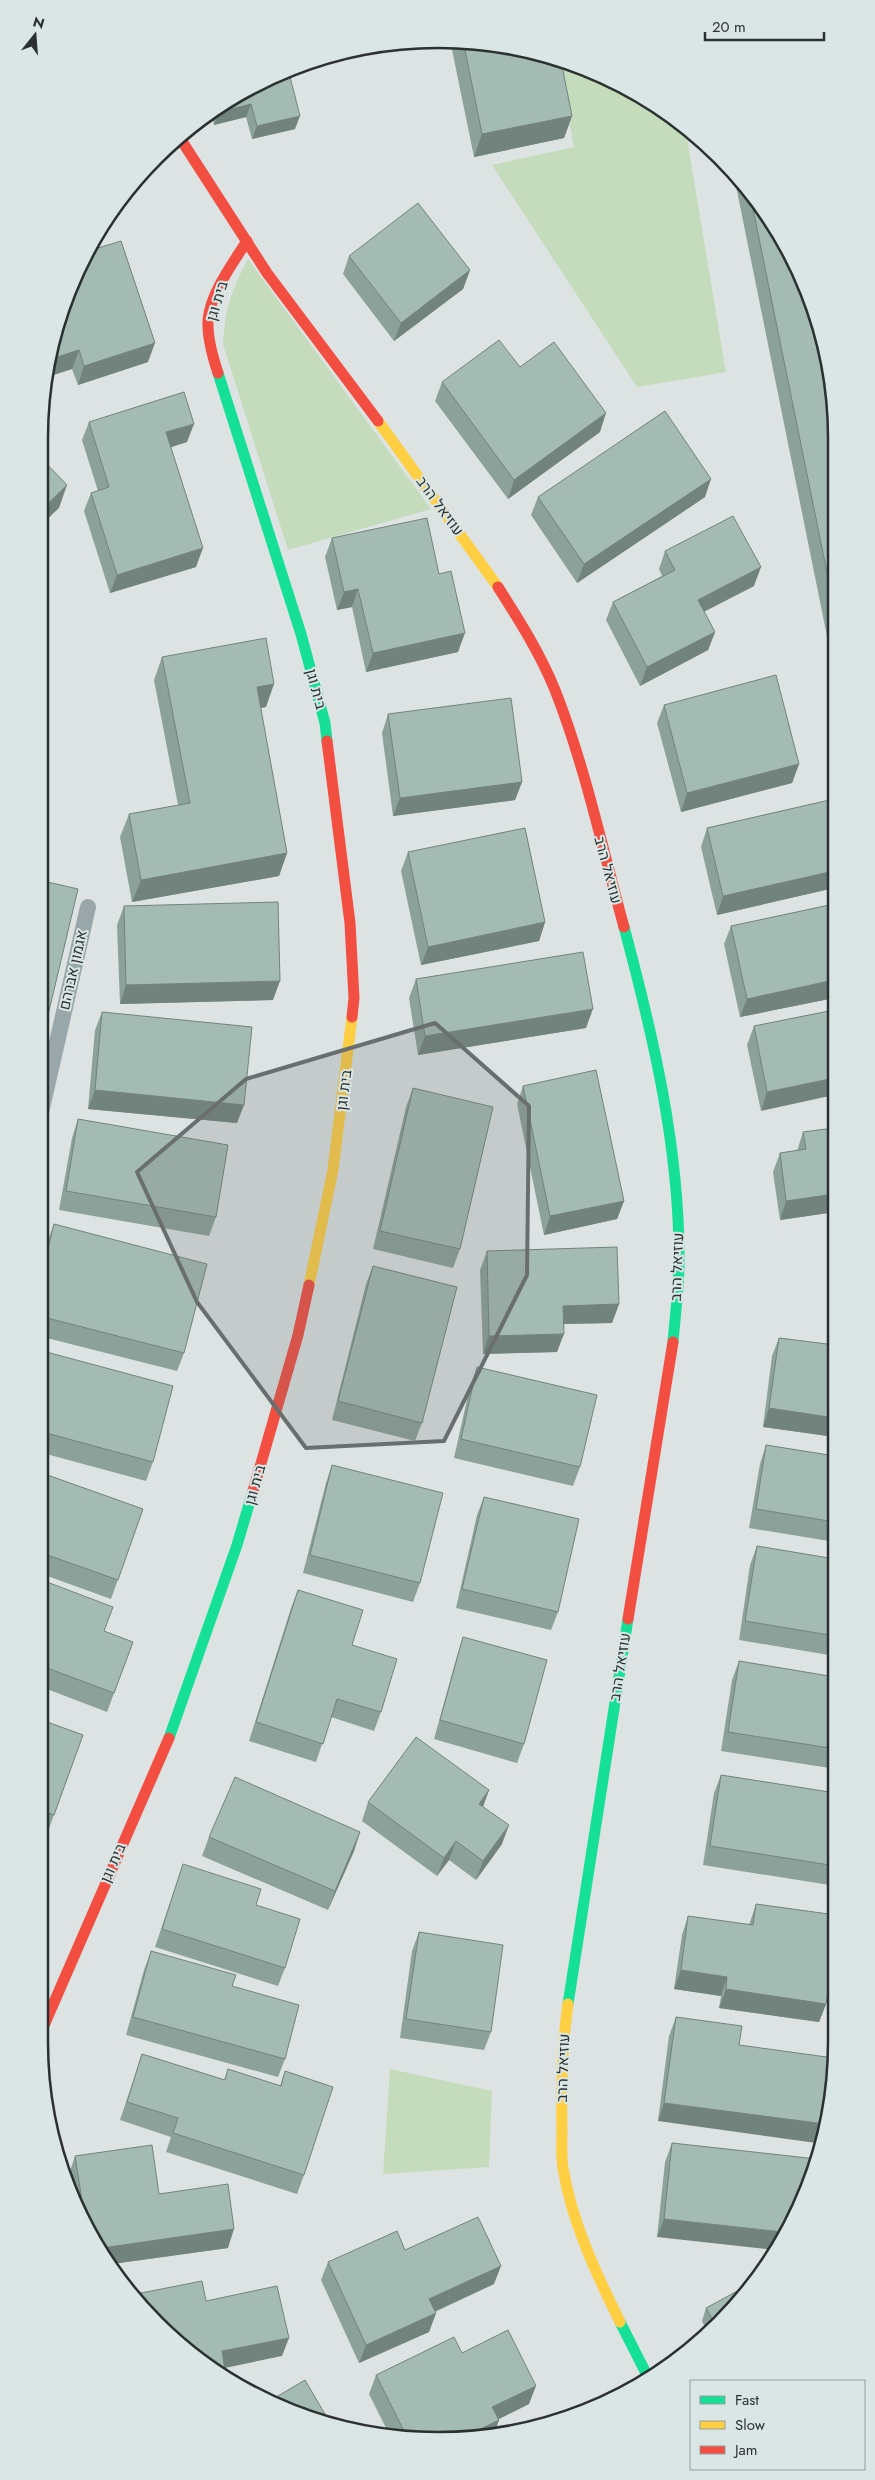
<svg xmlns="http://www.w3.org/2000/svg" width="875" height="2480" viewBox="0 0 875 2480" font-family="Jost,Heebo,sans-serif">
  <rect width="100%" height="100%" fill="#dde3e3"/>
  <!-- green -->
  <g fill="#c4dcbb">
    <path d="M557 59 637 92 686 132 726 372 637 387 492 165 574 147Z"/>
    <path d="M248 259 431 509 288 550 223 344C225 308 231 291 248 259Z"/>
    <path d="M390 2069 492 2091 489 2167 383 2174Z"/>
  </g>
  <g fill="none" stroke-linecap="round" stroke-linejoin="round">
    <!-- lane -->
    <path stroke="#99a7aa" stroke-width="16" d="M39 1121 88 907"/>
    <!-- fast -->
    <g stroke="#16e098" stroke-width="11">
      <path d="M218 373 301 634 325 723 327 741"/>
      <path d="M624 927C653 1035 680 1149 679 1263 679 1289 675 1316 673 1342"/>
      <path d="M169 1738 237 1545 253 1491"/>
      <path d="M568 2004 628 1619"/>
      <path d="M620 2322 649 2379"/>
    </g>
    <!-- slow -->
    <g stroke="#ffcf43" stroke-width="11">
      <path d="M378 421 498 587"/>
      <path d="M309 1285 333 1170 352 1017"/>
      <path d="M568 2004C562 2045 561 2088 562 2130 562 2142 561 2156 563 2168 572 2223 596 2273 620 2322"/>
    </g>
    <!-- jam -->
    <g stroke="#f24e42" stroke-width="11">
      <path d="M178 135 267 273 378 421"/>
      <path d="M218 373C213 358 207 337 208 320 210 294 233 263 247 241"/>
      <path d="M498 587C519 620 540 653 555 690 585 766 602 847 624 927"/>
      <path d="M327 741 350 923 354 998 352 1017"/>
      <path d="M253 1491 298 1335 309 1285"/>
      <path d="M628 1619 673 1342"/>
      <path d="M39 2043 42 2030 169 1738"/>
    </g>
  </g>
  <!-- wall -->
  <g fill="#8ca199">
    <path d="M450 40H463L572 116 564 138 474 157Z"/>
    <path d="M238 92 295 129 252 139 246 117 214 125 211 112Z"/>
    <path d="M733 171 737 174 795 261 833 385V666Z"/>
    <path d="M349 256 470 270 463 289 394 341 343 274Z"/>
    <path d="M52 335 148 362 78 385 72 369 47 377Z"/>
    <path d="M520 367 600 432 508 499 435 401 442 382Z"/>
    <path d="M89 422 187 442 171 447 196 567 110 593 84 511 91 493 98 491 82 440Z"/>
    <path d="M538 497H705L577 583 531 515Z"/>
    <path d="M332 538 439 574 458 652 366 672 352 607 337 610 325 557Z"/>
    <path d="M665 551 754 586 704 612 715 632 708 650 640 686 606 620 613 602 662 576 659 569Z"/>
    <path d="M162 657 266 707 260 708 287 853 279 876 132 902 120 837 129 814 178 805 154 680Z"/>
    <path d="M664 705 799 764 792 783 681 812 657 723Z"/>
    <path d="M388 714 522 782 515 800 393 816 382 733Z"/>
    <path d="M834 799V888L717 915 701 847 707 828Z"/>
    <path d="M408 852 545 922 539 941 421 965 401 871Z"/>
    <path d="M834 904V998L740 1017 724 944 731 926Z"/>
    <path d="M124 906 273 1000 120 1004 117 925Z"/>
    <path d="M416 979 586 1028 418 1055 409 998Z"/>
    <path d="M834 1010 761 1111 747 1045 754 1026Z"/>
    <path d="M102 1012 237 1123 88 1109 95 1030Z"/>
    <path d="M523 1086 624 1201 617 1219 544 1235 517 1104Z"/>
    <path d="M413 1088 460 1249 453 1268 373 1249 406 1107Z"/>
    <path d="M78 1119 216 1217 209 1236 59 1210 72 1138Z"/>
    <path d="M834 1128 835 1212 780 1220 773 1172 780 1153 797 1151 803 1132Z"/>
    <path d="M54 1224 184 1353 177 1371 39 1336V1275L47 1243Z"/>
    <path d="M835 1250V1317H830L829 1266Z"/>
    <path d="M487 1251 619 1304 612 1323 564 1324 557 1352 483 1354 480 1270Z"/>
    <path d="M373 1266 422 1423 415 1441 332 1420 366 1284Z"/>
    <path d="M779 1338 835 1345V1437L763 1427 772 1356Z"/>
    <path d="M39 1350 153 1462 146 1481 39 1452Z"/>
    <path d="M477 1367 580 1467 573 1486 454 1458 470 1386Z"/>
    <path d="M766 1445 835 1456V1542L749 1528 760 1464Z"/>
    <path d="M332 1465 420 1583 413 1602 303 1573 326 1483Z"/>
    <path d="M39 1472 143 1509 111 1599 39 1573Z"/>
    <path d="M484 1497 558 1612 551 1630 456 1608 477 1515Z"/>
    <path d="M757 1546 835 1559V1656L739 1640 750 1565Z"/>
    <path d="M39 1579 105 1632 133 1642 107 1712 39 1686Z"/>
    <path d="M298 1590 352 1645 381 1712 374 1731 331 1717 316 1762 249 1741 291 1608Z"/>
    <path d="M463 1637 524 1744 517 1763 434 1739 457 1656Z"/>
    <path d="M739 1661 835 1677 836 1769 721 1751 732 1680Z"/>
    <path d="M39 1719 83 1735 47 1834 39 1831Z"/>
    <path d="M721 1775 836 1793V1886L703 1865 714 1793Z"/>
    <path d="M489 1790 483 1807 502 1844 476 1880 449 1860 437 1876 362 1821 368 1802Z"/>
    <path d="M360 1832 354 1851 328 1910 202 1856 209 1837Z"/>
    <path d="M183 1864 256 1905 285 1968 278 1986 155 1947Z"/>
    <path d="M756 1904 826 2004 819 2022 719 2008 721 1996 674 1989 682 1935 688 1916 749 1925Z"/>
    <path d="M419 1932 491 2032 484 2050 400 2038 412 1951Z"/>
    <path d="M151 1951 232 1986 285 2059 278 2077 126 2035 144 1970Z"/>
    <path d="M676 2017 739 2045 658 2121 669 2036Z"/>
    <path d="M142 2054 224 2080 228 2069 280 2086 285 2071 304 2175 297 2194 166 2152 171 2137 120 2120Z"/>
    <path d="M672 2143 817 2159 657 2237 665 2162Z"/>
    <path d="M75 2156 159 2194 228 2248 112 2264 72 2200 69 2174Z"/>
    <path d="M405 2250 494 2284 435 2312 436 2313 429 2332 359 2363 321 2280 328 2262Z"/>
    <path d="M706 2308 720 2324 708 2334 702 2321Z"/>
    <path d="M462 2353 529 2404 498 2419 499 2420 493 2436 464 2440 391 2438 369 2394 376 2375Z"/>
  </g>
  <!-- shaded-wall -->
  <g fill="#72837d">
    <path d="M251 104 246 117 214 125 219 112Z"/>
    <path d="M300 116 295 129 252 139 257 126Z"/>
    <path d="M572 116 564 138 474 157 482 134Z"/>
    <path d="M470 270 463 289 394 341 401 323Z"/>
    <path d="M155 343 148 362 78 385 84 366Z"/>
    <path d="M79 350 72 369 47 377 48 369 51 359Z"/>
    <path d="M606 413 600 432 508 499 514 480Z"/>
    <path d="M194 424 187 442 159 451 166 432Z"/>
    <path d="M711 479 705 497 577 583 584 564Z"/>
    <path d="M67 485 59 508 39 527V512Z"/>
    <path d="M203 548 196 567 110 593 117 575Z"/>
    <path d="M761 567 754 586 691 618 698 600Z"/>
    <path d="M358 589 352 607 337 610 344 592Z"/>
    <path d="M715 632 708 650 640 686 647 667Z"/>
    <path d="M465 633 458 652 366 672 373 653Z"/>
    <path d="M274 684 266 707 248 710 257 687Z"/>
    <path d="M799 764 792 783 681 812 687 793Z"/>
    <path d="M522 782 515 800 393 816 400 798Z"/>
    <path d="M287 853 279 876 132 902 141 880Z"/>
    <path d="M834 871V888L717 915 723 896Z"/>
    <path d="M545 922 539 941 421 965 428 947Z"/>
    <path d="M834 980V998L740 1017 747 999Z"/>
    <path d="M280 981 273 1000 120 1004 126 985Z"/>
    <path d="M593 1009 586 1028 418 1055 425 1036Z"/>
    <path d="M834 1078V1095L761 1111 767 1092Z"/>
    <path d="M95 1090 244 1105 237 1123 88 1109Z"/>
    <path d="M834 1194 835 1212 780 1220 786 1201Z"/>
    <path d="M624 1201 617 1219 544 1235 550 1216Z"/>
    <path d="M619 1304 612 1323 556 1324 563 1306Z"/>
    <path d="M835 1305V1317H830Z"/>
    <path d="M564 1334 557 1352 483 1354 489 1336Z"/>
    <path d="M769 1408 835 1418V1437L763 1427Z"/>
    <path d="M489 1790 482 1809 479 1804Z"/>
    <path d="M509 1825 502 1844 476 1880 483 1861Z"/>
    <path d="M360 1832 354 1851 328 1910 335 1891Z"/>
    <path d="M456 1841 449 1860 437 1876 444 1858Z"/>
    <path d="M681 1970 727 1977 721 1996 674 1989Z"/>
    <path d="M726 1989 826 2004 819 2022 719 2008Z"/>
    <path d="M664 2103 825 2124 823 2144 658 2121Z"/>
    <path d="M664 2219 783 2232 775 2250 657 2237Z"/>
    <path d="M234 2229 228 2248 112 2264 102 2248Z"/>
    <path d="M501 2266 494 2284 422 2317 429 2299Z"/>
    <path d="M436 2313 429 2332 359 2363 366 2345Z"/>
    <path d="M289 2338 282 2356 215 2370 222 2351Z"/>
    <path d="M225 2370 223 2376 216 2372Z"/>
    <path d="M536 2386 529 2404 485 2426 492 2407Z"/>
    <path d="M499 2420 493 2436 464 2440H458Z"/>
  </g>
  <!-- building -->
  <g fill="#a3bbb2" stroke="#72837d">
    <path d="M463 40 540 52 561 61 572 116 482 134Z"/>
    <path d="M288 69 300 116 257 126 251 104 219 112 218 107 238 92Z"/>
    <path d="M750 194 795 261 833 385V602Z"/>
    <path d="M418 203 470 270 401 323 349 256Z"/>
    <path d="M121 241 155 343 84 366 79 350 51 359 50 354 52 335 80 261 85 252Z"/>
    <path d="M499 340 520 367 554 342 606 413 514 480 442 382Z"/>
    <path d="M184 392 194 424 166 432 203 548 117 575 91 493 109 487 89 422Z"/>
    <path d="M665 411 711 479 584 564 538 497Z"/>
    <path d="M39 456 67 485 39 512Z"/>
    <path d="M733 516 761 567 698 600 715 632 647 667 613 602 675 570 665 551Z"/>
    <path d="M427 518 439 574 451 571 465 633 373 653 358 589 344 592 332 538Z"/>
    <path d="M266 638 274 684 257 687 287 853 141 880 129 814 190 803 162 657Z"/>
    <path d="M776 675 799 764 687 793 664 705Z"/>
    <path d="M511 698 522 782 400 798 388 714Z"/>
    <path d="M834 799V871L723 896 707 828Z"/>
    <path d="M525 828 545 922 428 947 408 852Z"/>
    <path d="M39 880 78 889 39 1053Z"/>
    <path d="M278 902 280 981 126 985 124 906Z"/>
    <path d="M834 904V980L747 999 731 926Z"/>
    <path d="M583 952 593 1009 425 1036 416 979Z"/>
    <path d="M834 1010V1078L767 1092 754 1026Z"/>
    <path d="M102 1012 252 1027 244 1105 95 1090Z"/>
    <path d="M596 1070 624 1201 550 1216 523 1086Z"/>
    <path d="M413 1088 493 1107 460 1249 380 1231Z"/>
    <path d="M78 1119 228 1145 216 1217 66 1191Z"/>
    <path d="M834 1128V1194L786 1201 780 1153 806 1149 803 1132Z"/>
    <path d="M54 1224 207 1264 184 1353 39 1316V1283Z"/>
    <path d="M617 1247 619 1304 563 1306 564 1334 489 1336 487 1251Z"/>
    <path d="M373 1266 457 1287 422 1423 338 1401Z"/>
    <path d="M779 1338 835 1345V1418L769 1408Z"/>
    <path d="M39 1350 173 1386 153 1462 39 1431Z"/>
    <path d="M477 1367 597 1395 580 1467 461 1439Z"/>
    <path d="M766 1445 835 1456V1522L756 1509Z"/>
    <path d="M332 1465 443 1493 420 1583 310 1555Z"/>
    <path d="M39 1472 143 1509 118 1580 39 1552Z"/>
    <path d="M484 1497 579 1519 558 1612 462 1589Z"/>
    <path d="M757 1546 835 1559V1636L745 1621Z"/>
    <path d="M39 1579 113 1607 104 1631 133 1642 114 1693 39 1665Z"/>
    <path d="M298 1590 363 1610 352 1645 397 1659 381 1712 337 1699 323 1744 256 1722Z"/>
    <path d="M463 1637 547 1660 524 1744 440 1720Z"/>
    <path d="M739 1661 835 1677 836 1749 728 1732Z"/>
    <path d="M39 1719 83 1735 54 1815 39 1810Z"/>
    <path d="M416 1737 489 1790 479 1804 509 1825 483 1861 456 1841 444 1858 368 1802Z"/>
    <path d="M721 1775 836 1793V1866L710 1846Z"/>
    <path d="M235 1777 360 1832 335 1891 209 1837Z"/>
    <path d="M183 1864 261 1889 256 1905 300 1919 285 1968 162 1929Z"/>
    <path d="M756 1904 836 1915V1929L826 2004 726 1989 727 1977 681 1970 688 1916 753 1925Z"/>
    <path d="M419 1932 503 1945 491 2032 406 2019Z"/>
    <path d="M151 1951 236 1975 232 1986 299 2005 285 2059 133 2017Z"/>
    <path d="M676 2017 742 2026 739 2045 834 2058 825 2124 664 2103Z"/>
    <path d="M142 2054 225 2080 228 2069 281 2086 285 2071 333 2087 304 2175 173 2133 178 2118 127 2102Z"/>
    <path d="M672 2143 817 2159 783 2232 664 2219Z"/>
    <path d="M152 2145 159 2194 228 2184 234 2229 102 2248 85 2220 75 2156Z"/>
    <path d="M478 2217 501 2266 429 2299 436 2313 366 2345 328 2262 397 2231 405 2250Z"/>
    <path d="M202 2281 206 2301 277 2286 289 2338 222 2351 225 2370 216 2372 195 2359 138 2306 131 2295Z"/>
    <path d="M754 2282 720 2324 717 2327 706 2308Z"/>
    <path d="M508 2330 536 2386 492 2407 499 2420 458 2440 408 2439 376 2375 454 2337 462 2353Z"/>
    <path d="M305 2380 329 2421 268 2402Z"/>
  </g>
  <!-- marked area -->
  <path fill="#696f6f" fill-opacity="0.2" stroke="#696f6f" stroke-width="4" stroke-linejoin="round" d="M435 1023 529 1106 527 1275 444 1441 306 1448 197 1302 137 1172 246 1079Z"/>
  <g text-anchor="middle" stroke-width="4" stroke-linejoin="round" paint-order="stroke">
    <!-- street labels -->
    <g font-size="15" fill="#2b3030" stroke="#dae6e5">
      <text transform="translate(217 301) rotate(-73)" y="5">בית וגן</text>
      <text transform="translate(440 506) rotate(54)" y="5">עוזיאל הרב</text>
      <text transform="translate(316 689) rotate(75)" y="5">בית וגן</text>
      <text transform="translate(608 870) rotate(75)" y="5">עוזיאל הרב</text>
      <text transform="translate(73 970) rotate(-77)" y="5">אגמון אברהם</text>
      <text transform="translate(344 1090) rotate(-83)" y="5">בית וגן</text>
      <text transform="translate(677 1267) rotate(-88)" y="5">עוזיאל הרב</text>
      <text transform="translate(255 1485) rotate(-74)" y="5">בית וגן</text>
      <text transform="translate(620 1667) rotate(-81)" y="5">עוזיאל הרב</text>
      <text transform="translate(113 1863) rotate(-66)" y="5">בית וגן</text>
      <text transform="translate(563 2068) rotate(-88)" y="5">עוזיאל הרב</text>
    </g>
  </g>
  <!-- crop -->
  <path d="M0 0H875V2480H0ZM438 48H438A390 390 0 0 1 828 438V2042A390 390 0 0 1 438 2432H438A390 390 0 0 1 48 2042V438A390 390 0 0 1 438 48Z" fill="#dae6e5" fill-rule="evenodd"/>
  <path fill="none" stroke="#2b3030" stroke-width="2.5" d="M438 48H438A390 390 0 0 1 828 438V2042A390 390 0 0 1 438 2432H438A390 390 0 0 1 48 2042V438A390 390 0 0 1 438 48Z"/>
  <!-- legend -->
  <rect x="690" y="2380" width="175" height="90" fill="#dae6e5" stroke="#949d9d"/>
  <rect x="700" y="2396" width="25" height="8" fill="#16e098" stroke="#949d9d"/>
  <text x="735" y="2405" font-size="15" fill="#2b3030">Fast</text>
  <rect x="700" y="2421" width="25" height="8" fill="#ffcf43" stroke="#949d9d"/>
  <text x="735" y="2430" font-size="15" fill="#2b3030">Slow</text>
  <rect x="700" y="2446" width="25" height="8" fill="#f24e42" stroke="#949d9d"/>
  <text x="735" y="2455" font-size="15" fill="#2b3030">Jam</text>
  <!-- north arrow -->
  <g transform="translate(35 35) rotate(17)" stroke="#dae6e5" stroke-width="4" paint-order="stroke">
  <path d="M0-4L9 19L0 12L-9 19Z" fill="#2b3030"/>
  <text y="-8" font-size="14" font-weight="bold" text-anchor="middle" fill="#2b3030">N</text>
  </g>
  <!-- scale -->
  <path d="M705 32v8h119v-8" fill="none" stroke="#2b3030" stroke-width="2.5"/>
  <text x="712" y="32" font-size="15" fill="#2b3030" stroke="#dae6e5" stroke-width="4" paint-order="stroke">20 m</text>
</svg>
